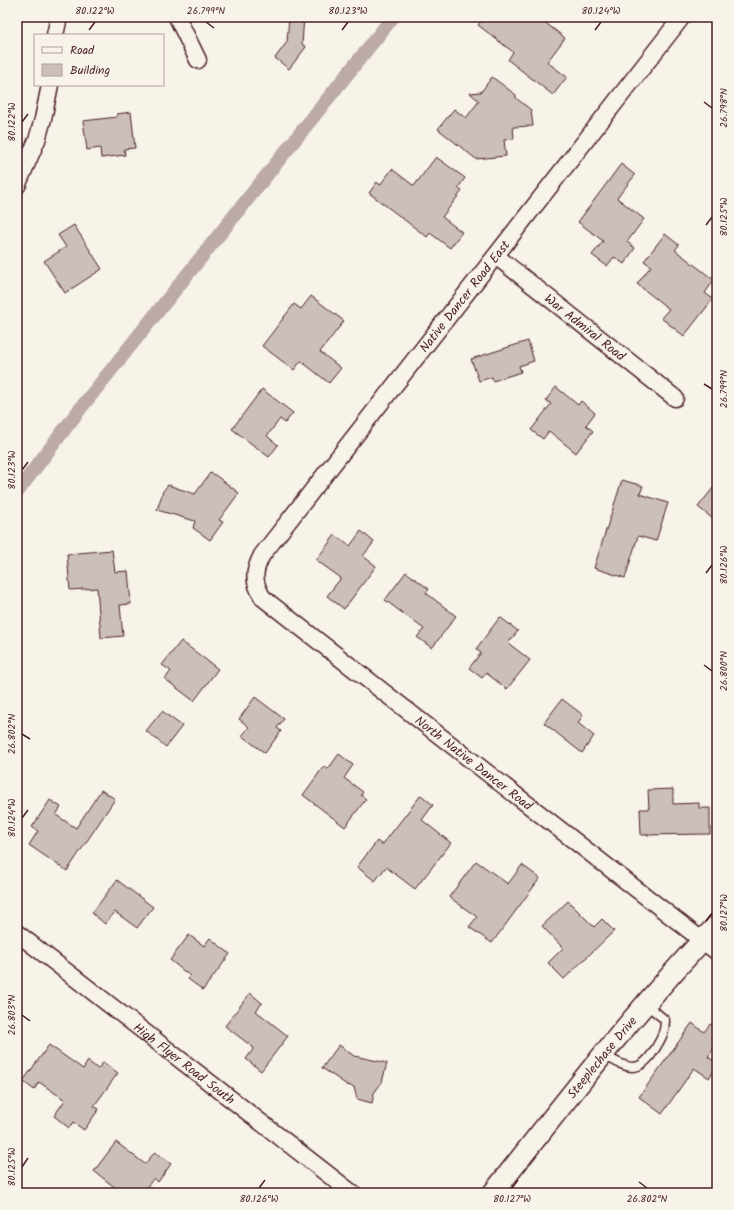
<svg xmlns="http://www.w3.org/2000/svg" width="734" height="1210" viewBox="0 0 734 1210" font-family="Kalam,sans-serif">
  <rect width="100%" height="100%" fill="#f7f3e8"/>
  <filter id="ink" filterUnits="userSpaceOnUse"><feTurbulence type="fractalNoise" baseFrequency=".025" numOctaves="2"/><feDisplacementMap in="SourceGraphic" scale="8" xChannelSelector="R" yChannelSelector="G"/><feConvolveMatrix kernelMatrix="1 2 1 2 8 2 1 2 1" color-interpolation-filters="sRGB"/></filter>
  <g filter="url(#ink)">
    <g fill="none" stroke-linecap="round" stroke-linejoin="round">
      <!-- canal -->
      <path stroke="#bcaaa7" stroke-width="14" d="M17 492 80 409 393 17"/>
    </g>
    <!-- building -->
    <g fill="#ccbfb9" stroke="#4a1f2b">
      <path d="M289 17H304L302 44 306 47 289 69 275 58 287 42Z"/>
      <path d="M484 17H538L565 38 547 62 567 77 553 95 508 60 513 52 478 25Z"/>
      <path d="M492 77 516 95V98L531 110 533 126 513 127 514 139 504 140 506 156 476 159 438 129 454 109 466 118 479 101 470 93 481 92Z"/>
      <path d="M131 112 135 148 124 149 125 155 101 158 100 148 87 150 83 121 117 117V114Z"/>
      <path d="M436 157 465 178 458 188 462 191 442 217 462 232 450 248 430 233 427 237 369 193 377 182 380 185 392 169 414 186Z"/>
      <path d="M621 164 635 175 617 198 644 219 627 242 635 248 624 264 614 257 607 266 592 255 603 241 578 222Z"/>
      <path d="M74 225 102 269 65 293 44 261 66 247 58 235Z"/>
      <path d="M665 234 679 245 675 250 714 280 705 293 713 299 684 336 661 318 669 309 637 284 651 266 644 261Z"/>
      <path d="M311 296 344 321 320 352 341 368 329 383 301 361 294 370 262 346 294 304 301 309Z"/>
      <path d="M528 341 534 361 519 366 521 372 493 381 492 377 479 381 471 359Z"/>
      <path d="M556 387 578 405 581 401 595 413 586 425 593 431 576 453 549 431 543 439 531 430 551 404 546 400Z"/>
      <path d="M262 389 293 413 285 423 280 419 267 436 278 445 269 457 232 429Z"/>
      <path d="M210 473 215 475 239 493 219 520 223 522 210 540 193 528 195 521 157 510 163 491 168 485 195 494Z"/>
      <path d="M622 480 643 486 640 494 668 503 656 541 638 536 625 578 594 568Z"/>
      <path d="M717 483V522L698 507Z"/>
      <path d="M361 531 374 542 363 556 376 566 344 609 327 596 341 578 316 560 335 535 350 546Z"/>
      <path d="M112 550 115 572 128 571 131 604 120 605 123 636 101 638 97 588 70 590 67 554Z"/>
      <path d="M406 572 429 589 426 593 456 616 432 648 417 637 424 629 385 600Z"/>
      <path d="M500 617 518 631 508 643 530 660 507 689 486 673 482 678 469 668 481 653 476 649Z"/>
      <path d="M181 641 218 669 194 701 165 679 171 671 162 665Z"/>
      <path d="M255 697 284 719 277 728 281 731 265 753 242 736 249 727 239 719Z"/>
      <path d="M562 699 583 715 578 723 594 736 582 753 544 723Z"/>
      <path d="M162 711 182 726 166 747 146 731Z"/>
      <path d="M339 754 353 765 344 778 363 792 361 795 366 799 345 827 303 795 324 766 328 769Z"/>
      <path d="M673 789V804L699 803V808H710V834L641 835 640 809H649L648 790Z"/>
      <path d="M101 790 115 799 67 871 29 845 38 831 32 827 50 800 61 807 56 815 76 828Z"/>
      <path d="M421 795 433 805 422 820 451 843 415 889 386 867 375 881 357 867 377 841 382 845Z"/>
      <path d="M476 861 508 884 522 865 540 878 492 943 469 927 477 917 449 897Z"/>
      <path d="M117 880 153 907 137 928 115 912 105 924 92 913Z"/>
      <path d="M568 901 594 927 602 919 614 931 564 979 548 963 563 948 542 926Z"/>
      <path d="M189 935 204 946 210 938 230 954 203 990 188 979 190 976 170 960Z"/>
      <path d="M250 993 262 1003 256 1011 288 1036 261 1071 246 1059 254 1048 225 1026Z"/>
      <path d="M692 1023 704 1032 710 1024 717 1029V1044L708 1057 717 1063V1066L709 1078 694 1068 662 1114 639 1097Z"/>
      <path d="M49 1045 83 1069 88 1061 98 1069 103 1062 118 1073 94 1106 99 1109 84 1130 73 1122 69 1128 54 1116 65 1100 39 1082 34 1090 23 1081Z"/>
      <path d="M339 1045 354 1056 387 1063 382 1082 374 1093 372 1103 357 1099 354 1087 347 1085 322 1068Z"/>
      <path d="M116 1142 145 1164 155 1152 171 1164 158 1182 154 1178 142 1193H122L94 1171Z"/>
    </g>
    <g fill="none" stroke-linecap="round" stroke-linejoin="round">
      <!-- service casing -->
      <g stroke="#4a1f2b" stroke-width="11">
        <path id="service" d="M604 1055C627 1068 639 1076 655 1049 661 1039 665 1033 665 1020L646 1004"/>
      </g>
      <!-- minor casing -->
      <g stroke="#4a1f2b" stroke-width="19">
        <g id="minor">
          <path d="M177 17 198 60"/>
          <path id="s1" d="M682 17 262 555C253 572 253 582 263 598L717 952"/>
          <path d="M55 35 59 17"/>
          <path d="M17 186 37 140 43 119 50 85"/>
          <path id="s2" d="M496 256 675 398"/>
          <path id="s3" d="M17 933 352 1193"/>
        </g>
      </g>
      <!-- tertiary casing -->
      <g stroke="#4a1f2b" stroke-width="23">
        <g id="tertiary">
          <path id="s4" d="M493 1193C565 1102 636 1009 717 925"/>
        </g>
      </g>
      <!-- service -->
      <use href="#service" stroke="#f7f3e8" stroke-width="8"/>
      <!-- minor -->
      <use href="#minor" stroke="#f7f3e8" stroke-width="16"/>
      <!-- tertiary -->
      <use href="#tertiary" stroke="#f7f3e8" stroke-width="20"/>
    </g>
  </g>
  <!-- ticks -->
  <path fill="none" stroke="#4a1f2b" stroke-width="1.5" d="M206 22 214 28M89 30 95 22M342 30 348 22M595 30 601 22M704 102 712 108M22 122 28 114M706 225 712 217M704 384 712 389M22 470 28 462M706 573 712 565M704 665 712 671M22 734 30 739M22 818 28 810M706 921 712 913M22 1015 30 1021M22 1167 28 1158M639 1182 647 1188M259 1188 265 1180M512 1188 518 1180"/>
  <g text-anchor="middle" stroke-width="3" stroke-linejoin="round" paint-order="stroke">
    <!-- street labels -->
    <g font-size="13" fill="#4a1f2b" stroke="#f7f3e8">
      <text transform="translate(464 296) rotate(-52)" y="5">Native Dancer Road East</text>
      <text dy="5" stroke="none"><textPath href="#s2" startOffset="114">War Admiral Road</textPath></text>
      <text dy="5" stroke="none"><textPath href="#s1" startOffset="996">North Native Dancer Road</textPath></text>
      <text dy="5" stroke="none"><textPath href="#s4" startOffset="174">Steeplechase Drive</textPath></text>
      <text dy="5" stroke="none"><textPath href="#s3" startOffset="212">High Flyer Road South</textPath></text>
    </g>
  </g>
  <!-- margin -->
  <rect width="734" height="1210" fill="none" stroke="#f7f3e8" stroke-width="44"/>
  <!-- legend -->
  <rect x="34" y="34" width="130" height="52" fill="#f7f3e8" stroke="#b29e9c"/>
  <rect x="42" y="47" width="20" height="6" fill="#f7f3e8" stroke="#b29e9c"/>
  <text x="70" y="54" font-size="12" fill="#4a1f2b">Road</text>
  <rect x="42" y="64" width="20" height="12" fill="#ccbfb9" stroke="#b29e9c"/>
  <text x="70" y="74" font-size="12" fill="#4a1f2b">Building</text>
  <rect x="22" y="22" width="690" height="1166" fill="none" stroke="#4a1f2b" stroke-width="1.5"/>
  <g font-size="10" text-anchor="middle" fill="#4a1f2b">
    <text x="95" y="14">80.122°W</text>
    <text x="206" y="14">26.799°N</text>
    <text x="348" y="14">80.123°W</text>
    <text x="601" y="14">80.124°W</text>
    <text transform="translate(723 108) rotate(-90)" y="4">26.798°N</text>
    <text transform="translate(11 122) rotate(-90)" y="4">80.122°W</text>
    <text transform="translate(723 217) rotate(-90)" y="4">80.125°W</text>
    <text transform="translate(723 389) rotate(-90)" y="4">26.799°N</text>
    <text transform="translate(11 470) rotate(-90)" y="4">80.123°W</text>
    <text transform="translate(723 565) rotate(-90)" y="4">80.126°W</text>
    <text transform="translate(723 671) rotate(-90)" y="4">26.800°N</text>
    <text transform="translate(11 734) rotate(-90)" y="4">26.802°N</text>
    <text transform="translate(11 818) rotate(-90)" y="4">80.124°W</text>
    <text transform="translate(723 913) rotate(-90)" y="4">80.127°W</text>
    <text transform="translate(11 1015) rotate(-90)" y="4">26.803°N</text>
    <text transform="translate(11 1167) rotate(-90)" y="4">80.125°W</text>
    <text x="259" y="1202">80.126°W</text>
    <text x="512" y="1202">80.127°W</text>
    <text x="647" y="1202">26.802°N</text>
  </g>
</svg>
